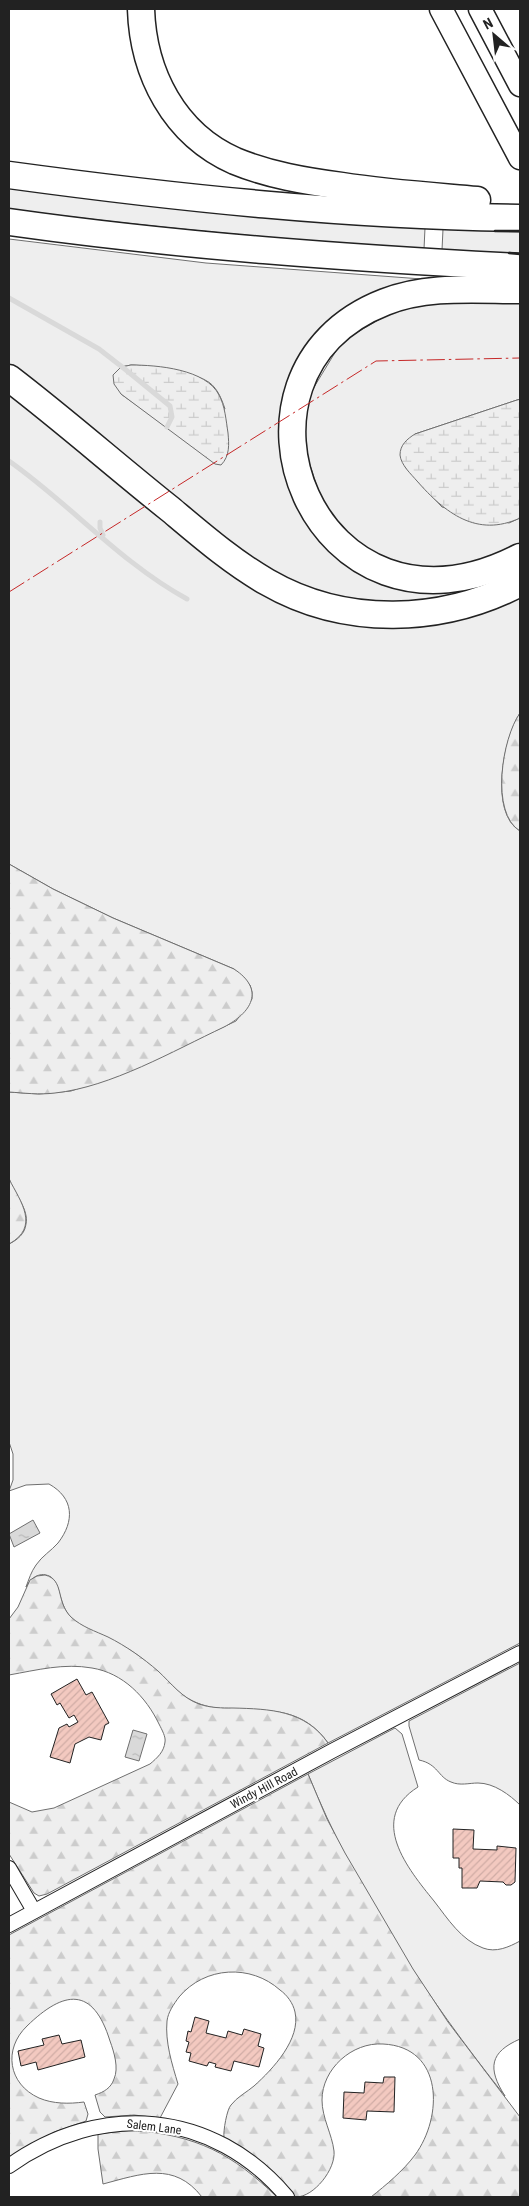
<svg xmlns="http://www.w3.org/2000/svg" width="529" height="2206" viewBox="0 0 529 2206" font-family="'Roboto Condensed',sans-serif">
  <defs>
    <pattern id="forest-firs" width="22" height="20" patternUnits="userSpaceOnUse" patternTransform="scale(1.25)"><rect width="22" height="20" fill="#eee"/><path d="M5 1l3.5 6h-7zM16 11l3.5 6h-7z" fill="#ccc"/></pattern>
    <pattern id="wetland-marsh" width="20" height="14" patternUnits="userSpaceOnUse" patternTransform="scale(1.25)"><rect width="20" height="14" fill="#eee"/><path d="M1 5h8M5 5V1M11 12h8M15 12V8" fill="none" stroke="#ccc"/></pattern>
    <pattern id="water-ripples" width="26" height="14" patternUnits="userSpaceOnUse" patternTransform="scale(1.25)"><rect width="26" height="14" fill="#d9d9d9"/><path d="M2 4q2-2 4 0t4 0M15 11q2-2 4 0t4 0" fill="none" stroke="#bababa"/></pattern>
    <pattern id="building-hatch" width="6" height="6" patternUnits="userSpaceOnUse" patternTransform="scale(1.25)"><rect width="6" height="6" fill="#f3c9c0"/><path d="M-1 1l2-2M0 6l6-6M5 7l2-2" fill="none" stroke="#d0aca5"/></pattern>
  </defs>
  <rect width="100%" height="100%" fill="#fff"/>
  <!-- grass -->
  <g fill="#eee" stroke="#6f6f6f" fill-rule="evenodd">
    <path d="M9 188C147 207 286 220 425 228L424 249C285 240 147 227 9 209Z"/>
    <path d="M443 229 520 231V254L442 250Z"/>
    <path d="M9 239 206 263 422 279V284L368 300 284 420 346 559 510 571 492 587 404 606 342 601 259 567 9 367ZM131 365C145 365 193 373 205 380 216 385 221 397 225 409L167 427 121 394V367Z"/>
    <path d="M520 300V399L415 434 405 467 442 507 509 523 520 518V545L454 570 397 565 352 540 324 509 303 443 308 397 342 341 401 307 446 301Z"/>
    <path d="M9 390 257 587 466 616 498 608 520 598V713C503 739 489 813 520 831V1643L328 1743C287 1685 224 1730 179 1692 163 1678 149 1662 130 1650 111 1638 83 1632 68 1614 59 1602 60 1583 51 1577 41 1571 31 1577 26 1587 29 1579 31 1572 36 1565 42 1556 51 1551 58 1543 75 1521 74 1498 49 1484L26 1485 9 1491 13 1480V1454L9 1442V1244C17 1240 25 1234 26 1224 29 1210 15 1194 10 1181 5 1169 9 1109 9 1092L39 1094 71 1091 130 1071 236 1021 252 999V992L250 985 234 969 113 918 53 889 9 864Z"/>
    <path d="M520 1663V1805C510 1795 494 1783 478 1783 469 1783 460 1786 451 1782 438 1777 438 1764 419 1760L409 1726V1721Z"/>
    <path d="M395 1728 402 1734 418 1787C367 1819 408 1869 434 1901 448 1919 461 1940 483 1948 496 1953 509 1947 520 1941V2039C490 2052 487 2068 505 2096 427 1998 355 1890 308 1774Z"/>
  </g>
  <!-- forest -->
  <g fill="url(#forest-firs)" stroke="#6f6f6f">
    <path d="M520 713V831C490 813 502 738 520 713Z"/>
    <path d="M9 864 53 889 113 918 234 969C266 990 251 1013 224 1027 173 1051 111 1087 55 1093 39 1095 24 1093 9 1092Z"/>
    <path d="M9 1179C21 1202 40 1227 9 1244Z"/>
    <path d="M45 1575C65 1580 55 1601 71 1617 82 1627 95 1631 108 1637 126 1646 143 1658 158 1671 171 1683 182 1698 199 1704 210 1708 222 1708 233 1708 270 1709 305 1710 328 1743L47 1894 39 1896 34 1893 9 1854V1802L32 1812 54 1808 150 1764C157 1758 164 1752 165 1742 166 1737 162 1730 159 1724 146 1697 123 1673 92 1668 64 1663 37 1670 9 1675V1619L18 1607 30 1580 37 1576Z"/>
    <path d="M308 1774 327 1819 345 1853 413 1969 448 2022 520 2117V2197H371C386 2185 403 2171 415 2155 443 2117 444 2047 383 2044 352 2042 322 2069 322 2100 322 2118 332 2134 334 2151 336 2169 314 2197 296 2197L268 2168 224 2138C223 2131 227 2109 231 2105 237 2097 247 2092 254 2086 273 2069 301 2039 295 2012 293 2003 287 1995 280 1990 251 1964 205 1966 179 1997 174 2004 168 2012 167 2021 165 2042 172 2064 178 2084L160 2118 134 2115 105 2117 100 2112 95 2095C104 2092 111 2088 114 2079 119 2068 114 2052 110 2041 93 1986 64 1990 27 2026 3 2049 8 2084 39 2098 53 2104 69 2104 84 2102L88 2114 86 2121 54 2132 9 2157V1935Z"/>
    <path d="M133 2130C198 2136 231 2153 277 2197H202C174 2161 141 2174 103 2184L98 2149V2134Z"/>
  </g>
  <!-- wetland -->
  <g fill="url(#wetland-marsh)" stroke="#6f6f6f">
    <path d="M131 365C157 365 206 369 219 395 225 406 226 420 228 433 229 444 230 456 221 465L215 464 121 394 114 384 113 375 121 367Z"/>
    <path d="M520 399V518C477 538 445 513 417 481 411 474 401 465 400 455 400 445 407 439 415 434Z"/>
  </g>
  <!-- water -->
  <g fill="url(#water-ripples)" stroke="#6f6f6f">
    <path d="M33 1520 40 1533 14 1547 9 1534Z"/>
    <path d="M133 1730 147 1734 139 1761 125 1757Z"/>
  </g>
  <g fill="none" stroke-linecap="round" stroke-linejoin="round">
    <!-- stream -->
    <g stroke="#d9d9d9" stroke-width="5">
      <path d="M9 298 99 349 126 370 170 406 172 417 167 427"/>
      <path d="M9 461C70 504 121 563 187 599"/>
      <path d="M100 522V528L103 535"/>
    </g>
  </g>
  <!-- building -->
  <g fill="url(#building-hatch)" stroke="#222">
    <path d="M77 1679 86 1695 92 1692 109 1723 105 1725 101 1740 89 1737 75 1744 70 1763 50 1757 59 1728 67 1724 69 1727 78 1722 74 1715 69 1718 60 1703 57 1705 51 1694Z"/>
    <path d="M453 1829 474 1830 473 1849 497 1850V1846L516 1848 515 1882 511 1885H506L503 1882 480 1881 477 1888H462V1868H459V1858H453Z"/>
    <path d="M195 2017 209 2021 206 2033 226 2038 228 2031 242 2035 244 2029 261 2034 258 2046 264 2048 259 2067 234 2061 231 2071 215 2067 216 2064 209 2062 207 2066 189 2061 191 2053 186 2052 189 2042 186 2041 188 2031 191 2032Z"/>
    <path d="M59 2035 62 2044 81 2040 85 2057 38 2070 36 2062 21 2066 18 2051 44 2045 42 2039Z"/>
    <path d="M384 2077H395L394 2112 367 2111 366 2120 343 2118 344 2092 364 2093 365 2082 383 2083Z"/>
  </g>
  <g fill="none" stroke-linecap="round" stroke-linejoin="round">
    <!-- street casing -->
    <g stroke="#222" stroke-width="16">
      <g id="street">
        <path d="M9 1868 34 1911"/>
        <path d="M9 1925 332 1751 520 1653"/>
        <path d="M9 2166C100 2101 213 2109 287 2197"/>
      </g>
    </g>
    <!-- primary casing -->
    <g stroke="#222" stroke-width="25">
      <g id="primary">
        <path d="M441 9 520 158"/>
        <path d="M480 9 520 85"/>
      </g>
    </g>
    <!-- highway casing -->
    <g stroke="#222" stroke-width="29">
      <g id="highway">
        <path d="M141 9C143 73 174 134 235 161 269 175 305 181 342 186 387 193 432 196 477 200"/>
        <path d="M9 175C178 198 349 216 520 218"/>
        <path d="M9 222C179 246 349 258 520 267"/>
        <path d="M520 290C476 290 427 285 385 302 201 373 314 663 520 557"/>
        <path d="M9 378C64 420 116 466 170 509 201 535 232 562 267 582 345 627 442 624 520 583"/>
      </g>
    </g>
    <!-- street -->
    <use href="#street" stroke="#fff" stroke-width="14"/>
    <!-- primary -->
    <use href="#primary" stroke="#fff" stroke-width="22"/>
    <!-- highway -->
    <use href="#highway" stroke="#fff" stroke-width="26"/>
    <!-- wall -->
    <g stroke="#222" stroke-width="2.5">
      <path d="M495 231H520"/>
      <path d="M509 253 520 254"/>
    </g>
    <!-- power -->
    <path stroke="#c62828" stroke-width="1" stroke-dasharray="18 4 2.5 4" stroke-linecap="butt" d="M9 592 376 361 520 358"/>
  </g>
  <g text-anchor="middle" stroke-width="4" stroke-linejoin="round" paint-order="stroke">
    <!-- street labels -->
    <g font-size="12" fill="#222" stroke="#fff">
      <text transform="translate(264 1788) rotate(-28)" y="4">Windy Hill Road</text>
      <text transform="translate(154 2127) rotate(7)" y="4">Salem Lane</text>
    </g>
  </g>
  <!-- border -->
  <rect width="529" height="2206" fill="none" stroke="#222222" stroke-width="20"/>
  <!-- north arrow -->
  <g transform="translate(494 35) rotate(332)" stroke="#ffffff" stroke-width="4" paint-order="stroke">
  <path d="M0-4L9 19L0 12L-9 19Z" fill="#222222"/>
  <text y="-8" font-size="14" font-weight="bold" text-anchor="middle" fill="#222222">N</text>
  </g>
</svg>
